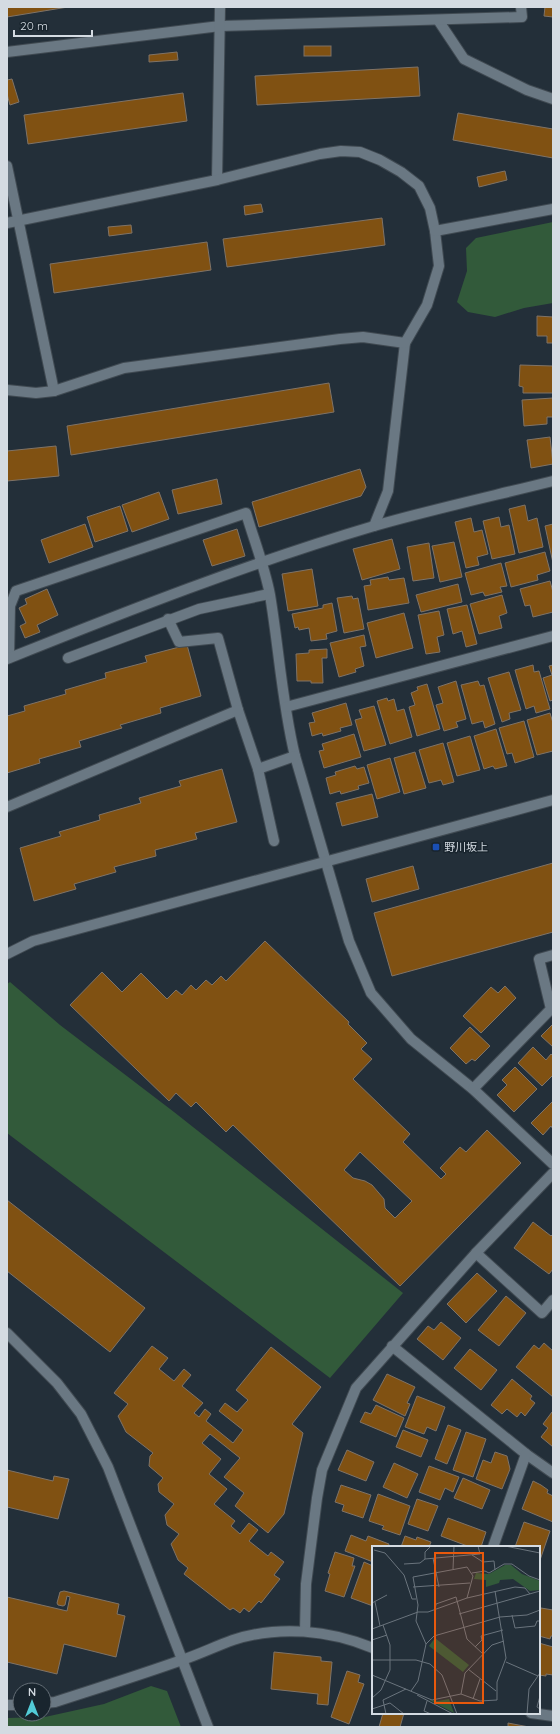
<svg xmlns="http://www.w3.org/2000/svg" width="560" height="1734" viewBox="0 0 560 1734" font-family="Quicksand,'Noto Sans JP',sans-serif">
  <rect width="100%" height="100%" fill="#232f39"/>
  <!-- green -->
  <g fill="#325a3a">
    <path d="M553 222V303L524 308 495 317 468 312 457 302 467 271 466 248 476 238Z"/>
    <path d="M10 982 60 1025 174 1112 403 1293 330 1378 7 1133V984Z"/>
    <path d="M151 1686 167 1691 181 1727H7V1718L45 1717 104 1704Z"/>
  </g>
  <!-- building -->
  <g fill="#805112" stroke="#7f7367" fill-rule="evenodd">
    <path d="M7 7H68L7 17Z"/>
    <path d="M545 7H553V17L544 16Z"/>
    <rect x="304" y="46" width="27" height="10"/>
    <path d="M177 52 178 60 149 62V55Z"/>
    <path d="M418 67 420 96 257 105 255 76Z"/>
    <path d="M12 79 19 102 10 105 7 94V80Z"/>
    <path d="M183 93 187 121 28 144 24 115Z"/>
    <path d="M458 113 553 129V158L453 140Z"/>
    <path d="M505 171 507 180 479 187 477 177Z"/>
    <path d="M261 204 263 212 245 215 244 206Z"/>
    <path d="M382 218 385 245 227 267 223 239Z"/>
    <path d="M131 225 132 233 109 236 108 227Z"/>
    <path d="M207 242 211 270 54 293 50 264Z"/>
    <path d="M537 316 553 317V343H547V336H537Z"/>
    <path d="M520 365 553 366V393H523V387L519 386Z"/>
    <path d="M329 383 334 412 71 455 67 426Z"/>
    <path d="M553 398V417H547V424L524 426 522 400Z"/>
    <path d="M550 437 553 464 531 468 527 440Z"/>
    <path d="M56 446 59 476 7 481V451Z"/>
    <path d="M360 469 366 487 361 496 259 527 252 502Z"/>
    <path d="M217 479 222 504 178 514 172 490Z"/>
    <path d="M159 492 169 519 132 532 122 505Z"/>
    <path d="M525 505 528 521 537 518 543 547 519 553 509 509Z"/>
    <path d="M120 506 128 531 95 542 87 517Z"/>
    <path d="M499 517 501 527 509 525 515 554 492 559 483 521Z"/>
    <path d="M471 518 474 532 482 530 488 554 477 557 479 565 466 568 455 522Z"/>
    <path d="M85 524 93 547 49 563 41 540Z"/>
    <path d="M553 524V563L545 526Z"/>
    <path d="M237 529 245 556 212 566 203 540Z"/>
    <path d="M392 539 400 569 362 580 353 549Z"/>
    <path d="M454 542 462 577 440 582 432 546Z"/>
    <path d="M429 543 434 578 413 581 407 547Z"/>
    <path d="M545 552 550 571 537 575 538 580 511 587 505 563Z"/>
    <path d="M501 563 507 586 500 587 502 592 485 596 483 592 471 595 465 573Z"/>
    <path d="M312 569 318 606 288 611 282 574Z"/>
    <path d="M388 577 389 580 404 578 409 603 368 610 364 586 371 585 370 580Z"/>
    <path d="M550 581 553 592V612L533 617 530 605 525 606 520 589Z"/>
    <path d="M458 584 462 602 421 612 416 595Z"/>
    <path d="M47 589 58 615 37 625 40 632 25 638 20 626 26 623 19 608 27 604 25 599Z"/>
    <path d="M502 595 507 613 499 616 502 628 479 634 470 604Z"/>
    <path d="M352 596 353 599 358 598 364 629 344 633 337 598Z"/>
    <path d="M332 603 337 631 326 634 327 639 311 641 309 628 299 630 298 627 295 628 292 614 323 608V605Z"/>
    <path d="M467 605 477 644 466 647 462 631 453 634 447 609Z"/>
    <path d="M439 611 444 635 437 637 440 652 426 654 418 615Z"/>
    <path d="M404 613 413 648 376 658 367 623Z"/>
    <path d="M364 635 366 646 360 647 364 666 355 669 356 672 339 677 330 643Z"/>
    <path d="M187 645 201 696 160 708 161 713 120 725 122 728 79 741 81 747 39 759 40 763 7 773V716L25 711 24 706 66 694 65 690 106 678 105 673 147 662 145 656Z"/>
    <path d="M327 649V658H322L323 683H311V681H297L296 654 309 653V650Z"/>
    <path d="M533 665 534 672 539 671 550 709 536 713 534 706 526 709 515 670Z"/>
    <path d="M553 665V700L550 701 543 678 552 675 549 666Z"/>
    <path d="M509 672 521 710 509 713 510 719 502 722 488 678Z"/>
    <path d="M456 681 466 719 456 722 458 727 444 731 436 705 443 703 438 687Z"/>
    <path d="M478 681 480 686 484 685 495 724 485 728 483 721 472 724 461 685Z"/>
    <path d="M427 684 440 729 417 736 409 707 415 705 411 693 418 690 417 687Z"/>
    <path d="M387 698 388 701 394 699 397 711 404 709 412 737 390 744 377 701Z"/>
    <path d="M346 703 352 725 340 728 341 731 323 736 322 733 312 736 309 723 315 722 312 713Z"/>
    <path d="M374 706 386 745 364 751 355 720 362 718 359 710Z"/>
    <path d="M550 713 553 723V751L537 755 527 720Z"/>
    <path d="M524 721 534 757 515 763 512 753 507 754 499 728Z"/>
    <path d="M496 729 507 766 495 769 493 766 484 769 474 736Z"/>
    <path d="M354 734 361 757 324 768 319 751 324 750 322 744Z"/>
    <path d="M470 736 480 770 457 776 447 743Z"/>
    <path d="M443 743 454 782 443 785 441 780 429 783 419 750Z"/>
    <path d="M415 752 426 788 404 794 394 758Z"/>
    <path d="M390 758 400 792 377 799 367 765Z"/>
    <path d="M355 766 357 769 364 767 369 783 358 786 359 789 341 794 340 791 330 794 326 778 336 775 335 772Z"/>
    <path d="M222 769 237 822 195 833 197 839 155 850 156 856 114 867 116 872 74 884 76 889 34 901 20 848 61 836 59 832 100 820 99 815 141 803 139 798 181 786 179 781Z"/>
    <path d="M372 794 378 817 342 826 336 803Z"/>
    <path d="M553 863V932L392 976 374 913Z"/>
    <path d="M413 866 419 889 372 902 366 879Z"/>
    <path d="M265 941 349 1022 348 1024 367 1043 361 1049 372 1059 353 1079 410 1134 403 1142 441 1179 446 1174 440 1168 460 1147 466 1152 487 1130 521 1163 400 1286 233 1125 226 1132 196 1102 191 1107 176 1093 169 1101 70 1005 102 972 122 992 141 973 167 999 176 990 182 995 191 985 196 990 206 980 212 985 221 976 226 981ZM360 1152 412 1201 395 1218 385 1208 384 1199 372 1185 365 1181 353 1178 344 1170Z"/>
    <path d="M505 986 516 998 481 1033 463 1016 491 987 498 993Z"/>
    <path d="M553 1024V1047L541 1036Z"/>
    <path d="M470 1027 490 1046 475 1061 472 1059 466 1064 450 1048Z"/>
    <path d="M533 1047 546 1060 551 1054 553 1056V1078L552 1076 542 1086 518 1063Z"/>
    <path d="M515 1067 537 1089 514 1112 497 1095 507 1085 502 1080Z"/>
    <path d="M553 1101V1129L551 1126 543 1135 531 1123Z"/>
    <path d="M7 1200 145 1308 110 1352 7 1271Z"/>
    <path d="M533 1222 551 1236 553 1234V1269L549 1274 514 1248Z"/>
    <path d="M477 1273 497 1291 466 1323 447 1304Z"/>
    <path d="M506 1296 526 1313 499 1346 478 1330Z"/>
    <path d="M441 1322 461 1338 443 1360 417 1339 428 1326 434 1330Z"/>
    <path d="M544 1343 553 1351V1397L516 1367 534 1345 539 1349Z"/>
    <path d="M152 1346 168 1358 159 1369 174 1381 184 1369 191 1375 182 1386 203 1403 194 1413 199 1417 205 1409 211 1414 206 1421 233 1443 243 1430 219 1411 225 1403 237 1412 248 1400 236 1390 271 1347 321 1387 292 1424 303 1433 284 1514 268 1533 235 1506 244 1493 224 1477 240 1458 210 1434 202 1443 221 1459 209 1474 227 1489 214 1504 235 1521 231 1526 240 1534 249 1523 258 1530 249 1541 268 1556 271 1552 284 1562 274 1575 280 1579 261 1603 259 1601 249 1612 244 1608 240 1613 233 1608 230 1610 184 1574 188 1568 178 1560 171 1544 179 1534 167 1525 165 1515 174 1504 159 1492 158 1484 163 1478 149 1466 150 1456 153 1453 126 1432 118 1416 128 1404 114 1393Z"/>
    <path d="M470 1349 497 1370 481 1390 454 1368Z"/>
    <path d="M387 1374 415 1387 407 1403 410 1404 405 1416 373 1400Z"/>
    <path d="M512 1379 532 1396 530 1399 535 1403 525 1416 521 1412 517 1417 507 1409 502 1414 491 1405Z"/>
    <path d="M417 1396 445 1407 436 1431 427 1427 424 1434 405 1427Z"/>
    <path d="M376 1405 404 1418 396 1437 360 1422 365 1412 371 1414Z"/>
    <path d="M552 1412 553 1413V1447L541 1437 548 1428 543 1424Z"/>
    <path d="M448 1425 461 1430 447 1464 435 1459Z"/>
    <path d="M403 1430 428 1440 421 1457 396 1447Z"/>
    <path d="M466 1432 486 1439 473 1477 453 1470Z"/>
    <path d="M347 1450 374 1462 366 1481 338 1470Z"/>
    <path d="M495 1452 507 1456 510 1469 502 1489 476 1479 483 1460 491 1463Z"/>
    <path d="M394 1463 418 1474 407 1498 383 1487Z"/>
    <path d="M429 1466 459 1477 453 1492 445 1488 440 1500 419 1492Z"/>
    <path d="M7 1470 53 1481 54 1476 69 1479 58 1519 7 1507Z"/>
    <path d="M463 1478 490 1490 482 1509 454 1498Z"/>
    <path d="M533 1481 541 1485 548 1490 547 1493 553 1496V1522L522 1509Z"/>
    <path d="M341 1485 371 1495 363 1518 342 1511 344 1505 335 1502Z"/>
    <path d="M378 1494 410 1506 400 1535 382 1529 384 1526 369 1521Z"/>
    <path d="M417 1499 438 1506 428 1531 408 1524Z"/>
    <path d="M448 1518 486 1532 481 1547H470L441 1536Z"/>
    <path d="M524 1522 550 1531 539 1563V1547H515Z"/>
    <path d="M351 1535 366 1541 368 1536 389 1544 388 1547H373V1562L345 1551Z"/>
    <path d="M405 1536 416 1540 417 1537 431 1542 429 1547H401Z"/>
    <path d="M335 1552 354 1558 352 1566H355L344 1597 325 1591 330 1574 328 1573Z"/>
    <path d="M364 1562 373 1566V1606L351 1598Z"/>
    <path d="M64 1591 119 1604 117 1614 125 1616 116 1657 64 1644 57 1674 7 1662V1597L67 1611 70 1597 67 1596 65 1605 63 1606 58 1605 57 1603 60 1592Z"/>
    <path d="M541 1608 553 1610V1636H551L550 1639 539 1636V1616Z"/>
    <path d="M539 1643 553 1647V1675L546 1674V1676L539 1675Z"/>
    <path d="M274 1652 321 1657V1661L332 1662 328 1705 317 1704 318 1694 271 1689Z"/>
    <path d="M347 1671 360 1675 358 1682 364 1684 349 1724 331 1717Z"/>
    <path d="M383 1713H404L400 1727H379Z"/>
    <path d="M508 1723 529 1727H508Z"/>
  </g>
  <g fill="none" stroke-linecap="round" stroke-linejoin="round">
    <!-- minor casing -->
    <g stroke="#404a52" stroke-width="12">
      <g id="minor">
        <path d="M438 20 464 59 527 90 553 99"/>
        <path d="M7 52 220 26 522 17 521 7"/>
        <path d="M7 166 54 391"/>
        <path d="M217 180 220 7"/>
        <path d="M7 223 217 180 320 154 341 151 360 152 380 160 401 172 419 186 430 208 435 231 439 266 427 305 405 343 388 491 374 526"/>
        <path d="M435 231 553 209"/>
        <path d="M7 390 36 393 54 391 124 368 340 339 363 337 405 343"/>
        <path d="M168 619 179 642 218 638 238 710 258 769 274 841"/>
        <path d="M9 658 10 606 16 591 246 513C254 540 265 568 270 595 279 649 282 703 295 756L349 941 371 993 411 1039 473 1089 553 1164"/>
        <path d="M68 658 199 609 269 594"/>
        <path d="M7 659C127 611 249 563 374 526 433 509 493 496 553 481"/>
        <path d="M286 707 553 636"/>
        <path d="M258 769 295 756"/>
        <path d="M7 807 238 710"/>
        <path d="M7 954 33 941 553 800"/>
        <path d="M473 1089 551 1009 539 959 553 955"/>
        <path d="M476 1253 542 1313 553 1300"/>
        <path d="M7 1333 57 1383 81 1414 108 1467 208 1727"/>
        <path d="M392 1346 526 1454 553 1473"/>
        <path d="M493 1547 526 1454"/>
        <path d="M305 1631 306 1584 317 1498 322 1470 356 1388 476 1253 553 1173"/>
        <path d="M44 1703 55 1702C98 1688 140 1675 182 1660 200 1654 216 1646 233 1640 279 1625 329 1630 373 1648"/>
        <path d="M7 1705H20"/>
        <path d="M531 1713 553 1716"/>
      </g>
    </g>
    <!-- minor -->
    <use href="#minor" stroke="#6a7883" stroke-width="10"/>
  </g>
  <!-- markers -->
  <rect fill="#1a4fb4" stroke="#19252e" stroke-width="1.5" x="432" y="843" width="8" height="8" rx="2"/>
  <g text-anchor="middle" stroke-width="3" stroke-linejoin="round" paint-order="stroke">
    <!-- poi labels -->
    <g font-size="11" fill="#d4dbe2" stroke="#19252e" text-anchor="start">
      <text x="444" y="851">野川坂上</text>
    </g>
  </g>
  <!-- overview -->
  <g transform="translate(372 1546)">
    <rect width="168" height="168" fill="#232f39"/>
    <path d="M133 19H139L150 28 168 35V44L158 45 141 33 128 34 127 37 114 41V34L102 33 104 27 117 28ZM63 92 97 119 91 126 57 100ZM77 153 82 167 57 154 66 155Z" fill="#325a3a"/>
    <path fill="none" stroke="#6a747d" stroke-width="1" d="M59 0 53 6V13L108 8 106 0M133 0 168 7M2 4 13 7 32 29 40 53H44M100 9 111 16 122 15 123 24M61 12 67 41M32 18 48 17 53 13M81 23 82 0M100 27 113 25 117 27 132 18H140L157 30 168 34M41 41 98 37M3 56 8 80M0 57 15 49M63 64 64 58 84 51 95 93 111 108M87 68 168 45M140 69 143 82 163 80 165 75H168M0 83 46 66H56L95 52 143 41 153 42 158 48M0 94 15 89M54 98 44 75 46 59 41 31 95 21 101 30 95 52M103 101 110 94 109 90 131 84M0 114H44L58 118 70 129 85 168M134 116 166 130M96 123 124 145M0 129 60 154 89 148 108 155 125 154V136L134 112 123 45M39 145 46 135 54 98 62 90 128 71 155 69 168 64M89 148 93 127 120 99 132 95M45 149 81 168M168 150 165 161 168 163M0 152 9 144 18 124V99L11 79M101 153 108 133M55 155 52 165 59 168M0 163 18 157 32 168M14 168 11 154 34 143M155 168 157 143 168 127"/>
    <path fill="#e8590c" fill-opacity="0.15" stroke="#e8590c" stroke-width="2" d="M63 7H111V157H63Z"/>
    <rect width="168" height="168" fill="none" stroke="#d4dbe2" stroke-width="2"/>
  </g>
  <!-- border -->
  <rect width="560" height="1734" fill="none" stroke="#d4dbe2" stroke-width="16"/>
  <!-- north arrow -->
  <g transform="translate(32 1702)"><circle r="19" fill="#19252e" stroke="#646e76"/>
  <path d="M0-3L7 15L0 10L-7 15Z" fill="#52cbd7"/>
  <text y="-6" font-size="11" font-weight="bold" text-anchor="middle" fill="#d4dbe2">N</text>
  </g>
  <!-- scale -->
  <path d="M14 30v6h78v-6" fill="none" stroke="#d4dbe2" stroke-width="2"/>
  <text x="20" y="30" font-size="12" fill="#d4dbe2" stroke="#19252e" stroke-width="3" paint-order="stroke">20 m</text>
</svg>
